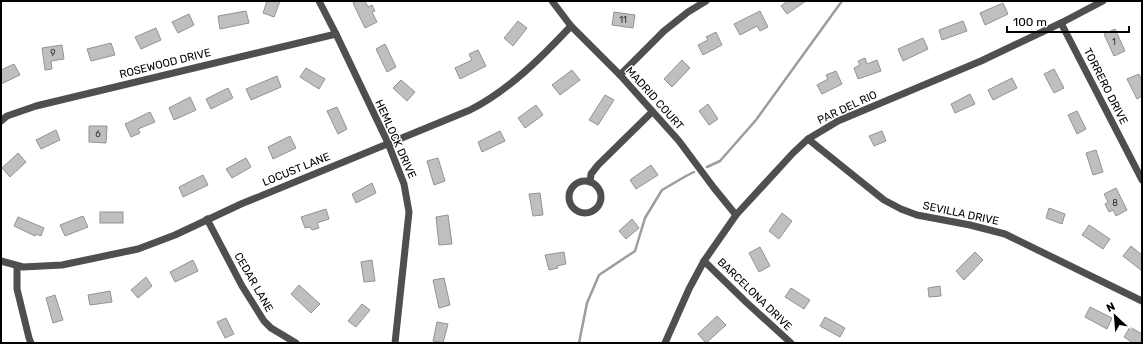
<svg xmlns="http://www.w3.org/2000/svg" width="1143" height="344" viewBox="0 0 1143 344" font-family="Rubik,sans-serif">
  <rect width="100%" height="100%" fill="#fff"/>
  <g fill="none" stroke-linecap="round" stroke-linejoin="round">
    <!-- stream -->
    <g stroke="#9d9d9d" stroke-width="2.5">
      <path d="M707 167 720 161 756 120 842 1"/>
      <path d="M579 343 587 303 599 275 635 251 645 218 662 190 686 176 694 172"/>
    </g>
  </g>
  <!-- building -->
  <g fill="#bfbfbf" stroke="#939393">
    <path d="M267 1H280L274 17 263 13Z"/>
    <path d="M357 1H365L368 7 372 5 375 11 372 12 377 22 365 28 353 3Z"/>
    <path d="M788 1H806L787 14 781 6Z"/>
    <path d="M1003 3 1008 14 985 25 980 13Z"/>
    <path d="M246 11 249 23 220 29 218 16Z"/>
    <path d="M760 11 768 27 760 31 757 26 740 35 734 24Z"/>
    <path d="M614 12 635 15 633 28 612 25Z"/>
    <path d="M189 14 194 25 178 33 172 22Z"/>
    <path d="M518 21 527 28 513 46 504 38Z"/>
    <path d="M963 21 967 31 942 40 939 30Z"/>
    <path d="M156 28 161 40 141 49 135 37Z"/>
    <path d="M1115 29 1125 51 1114 56 1104 34Z"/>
    <path d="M716 32 722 45 703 55 698 45 708 40 706 37Z"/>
    <path d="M923 38 928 49 903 61 898 49Z"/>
    <path d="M111 43 115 55 91 61 87 49Z"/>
    <path d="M385 44 396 67 387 72 376 49Z"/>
    <path d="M62 45 64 59 51 61 52 69 45 70 42 48Z"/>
    <path d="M478 50 486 66 460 79 455 68 472 60 469 54Z"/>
    <path d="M865 58 867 64 877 60 881 71 858 79 854 68 860 65 858 61Z"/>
    <path d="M682 60 690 68 672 87 664 79Z"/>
    <path d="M14 64 20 75 1 84V70Z"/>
    <path d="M306 68 325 79 319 89 300 77Z"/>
    <path d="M1054 69 1064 88 1054 93 1044 74Z"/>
    <path d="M572 70 580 80 560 95 552 85Z"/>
    <path d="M836 71 842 84 822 94 817 85 828 79 826 75Z"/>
    <path d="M1139 74 1142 81V96L1137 99 1127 79Z"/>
    <path d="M277 76 281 87 251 100 246 89Z"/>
    <path d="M1012 78 1017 88 993 100 988 90Z"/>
    <path d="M401 80 415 92 407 101 393 88Z"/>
    <path d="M228 88 233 98 211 109 206 99Z"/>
    <path d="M970 94 975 104 955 113 951 104Z"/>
    <path d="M605 95 614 100 598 125 589 120Z"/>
    <path d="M190 97 196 110 174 120 169 108Z"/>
    <path d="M708 104 718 119 709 125 699 111Z"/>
    <path d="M536 105 543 115 525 128 518 118Z"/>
    <path d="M337 107 347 129 338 134 327 111Z"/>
    <path d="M1077 111 1086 129 1077 134 1068 115Z"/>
    <path d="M150 112 155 122 138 129 140 133 131 137 125 124Z"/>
    <path d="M89 126H107L106 143 89 142Z"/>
    <path d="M56 130 60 140 41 149 36 140Z"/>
    <path d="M500 131 505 141 482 152 478 142Z"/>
    <path d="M882 131 886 141 874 146 869 136Z"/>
    <path d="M290 136 296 148 273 159 268 147Z"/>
    <path d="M1096 150 1103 172 1093 175 1086 153Z"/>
    <path d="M18 153 26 162 10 177 2 168Z"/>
    <path d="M246 158 251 167 232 178 226 169Z"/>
    <path d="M438 158 445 181 434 185 427 161Z"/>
    <path d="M651 165 658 175 636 189 630 180Z"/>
    <path d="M203 175 208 185 183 197 179 187Z"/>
    <path d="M372 183 376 193 356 203 352 194Z"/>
    <path d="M1116 188 1127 210 1116 216 1113 210 1109 212 1105 204 1108 202 1104 194Z"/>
    <path d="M540 193 543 215 533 216 529 194Z"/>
    <path d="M1049 208 1065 214 1062 224 1046 218Z"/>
    <path d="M326 209 329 219 317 223 319 228 312 230 310 227 305 228 301 217Z"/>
    <rect x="100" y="212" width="23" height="11"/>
    <path d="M782 213 792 221 779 239 769 231Z"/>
    <path d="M448 215 452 244 439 245 436 217Z"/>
    <path d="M83 216 88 227 65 236 60 225Z"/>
    <path d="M18 217 44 228 41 236 36 234 35 236 14 226Z"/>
    <path d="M632 219 639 228 626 239 619 231Z"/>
    <path d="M1089 225 1110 239 1103 249 1082 235Z"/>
    <path d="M1131 246 1142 255V271L1123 256Z"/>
    <path d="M760 247 770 266 759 272 749 253Z"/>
    <path d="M564 252 566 264 557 266 558 268 549 270 545 255Z"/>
    <path d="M975 252 983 260 964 280 956 271Z"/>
    <path d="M193 260 198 271 175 282 170 272Z"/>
    <path d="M372 260 375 281 364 282 361 262Z"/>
    <path d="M146 277 152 286 138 298 131 290Z"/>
    <path d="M444 278 450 305 439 308 433 280Z"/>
    <path d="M299 285 320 304 311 313 291 294Z"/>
    <path d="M940 286 941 296 929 297 928 288Z"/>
    <path d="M791 288 810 300 804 309 785 297Z"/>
    <path d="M110 291 112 302 90 305 88 295Z"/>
    <path d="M55 295 63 320 53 323 46 298Z"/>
    <path d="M362 304 370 310 356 327 348 321Z"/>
    <path d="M1090 307 1112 318 1107 329 1085 317Z"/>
    <path d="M717 316 726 325 706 343 698 334Z"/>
    <path d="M825 317 845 328 840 337 820 326Z"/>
    <path d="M226 318 234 334 225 338 217 322Z"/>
    <path d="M437 322 448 324 443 343 433 341Z"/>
    <path d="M1130 327 1142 334V343H1133L1124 337Z"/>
  </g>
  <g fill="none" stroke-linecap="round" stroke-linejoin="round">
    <!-- street -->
    <g stroke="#4f4f4f" stroke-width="7">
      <path d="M319 1 336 34 388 143 404 184 409 212 395 343"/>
      <path d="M552 1 571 26 620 75 679 141 714 188 736 215"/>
      <path d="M1061 23 1142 180"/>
      <path d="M620 75 664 31 688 12 706 1"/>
      <path d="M1 121 7 116 36 106 336 34"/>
      <path d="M808 139 884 200 901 209 917 215 970 225 1005 234 1142 301"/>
      <circle cx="585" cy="197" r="16"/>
      <path d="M590 182 591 174 598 165 652 112"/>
      <path d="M207 219 242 286 264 321 271 328 296 343"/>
      <path d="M1 261 23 267 62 265 138 249 175 235 241 204 470 110C509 90 541 58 571 26"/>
      <path d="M704 261 746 302 791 343"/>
      <path d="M17 266V289L29 338 31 343"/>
      <path d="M665 343 689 289 704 261 736 215 793 153 808 139 838 121 981 61 1061 23 1103 1"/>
    </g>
  </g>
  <g text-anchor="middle" stroke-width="3" stroke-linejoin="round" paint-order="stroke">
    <!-- number labels -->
    <g font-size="9" fill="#303030">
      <text x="623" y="23">11</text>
      <text x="1114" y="45">1</text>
      <text x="53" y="56">9</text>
      <text x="98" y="137">6</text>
      <text x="1115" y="206">8</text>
    </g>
    <!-- street labels -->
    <g font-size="11" fill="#000" stroke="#fff">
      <text transform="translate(165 63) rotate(-14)" y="4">ROSEWOOD DRIVE</text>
      <text transform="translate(1106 86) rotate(63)" y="4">TORRERO DRIVE</text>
      <text transform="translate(655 98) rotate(48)" y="4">MADRID COURT</text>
      <text transform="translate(847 107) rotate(-25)" y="4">PAR DEL RIO</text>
      <text transform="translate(396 139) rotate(66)" y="4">HEMLOCK DRIVE</text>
      <text transform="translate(296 169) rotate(-22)" y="4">LOCUST LANE</text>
      <text transform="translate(961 213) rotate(12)" y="4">SEVILLA DRIVE</text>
      <text transform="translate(254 282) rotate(60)" y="4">CEDAR LANE</text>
      <text transform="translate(755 294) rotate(44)" y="4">BARCELONA DRIVE</text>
    </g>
  </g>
  <!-- border -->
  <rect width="1143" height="344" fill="none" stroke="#000000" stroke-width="4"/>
  <!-- north arrow -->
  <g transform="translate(1115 316) rotate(334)" stroke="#ffffff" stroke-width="3" paint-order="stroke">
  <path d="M0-3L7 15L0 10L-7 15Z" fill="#000000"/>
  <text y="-6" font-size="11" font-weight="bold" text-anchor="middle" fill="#000000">N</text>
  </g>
  <!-- scale -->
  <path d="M1007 26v6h122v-6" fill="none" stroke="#000000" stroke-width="2"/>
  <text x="1013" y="26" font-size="12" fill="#000000" stroke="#ffffff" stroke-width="3" paint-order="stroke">100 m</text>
</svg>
